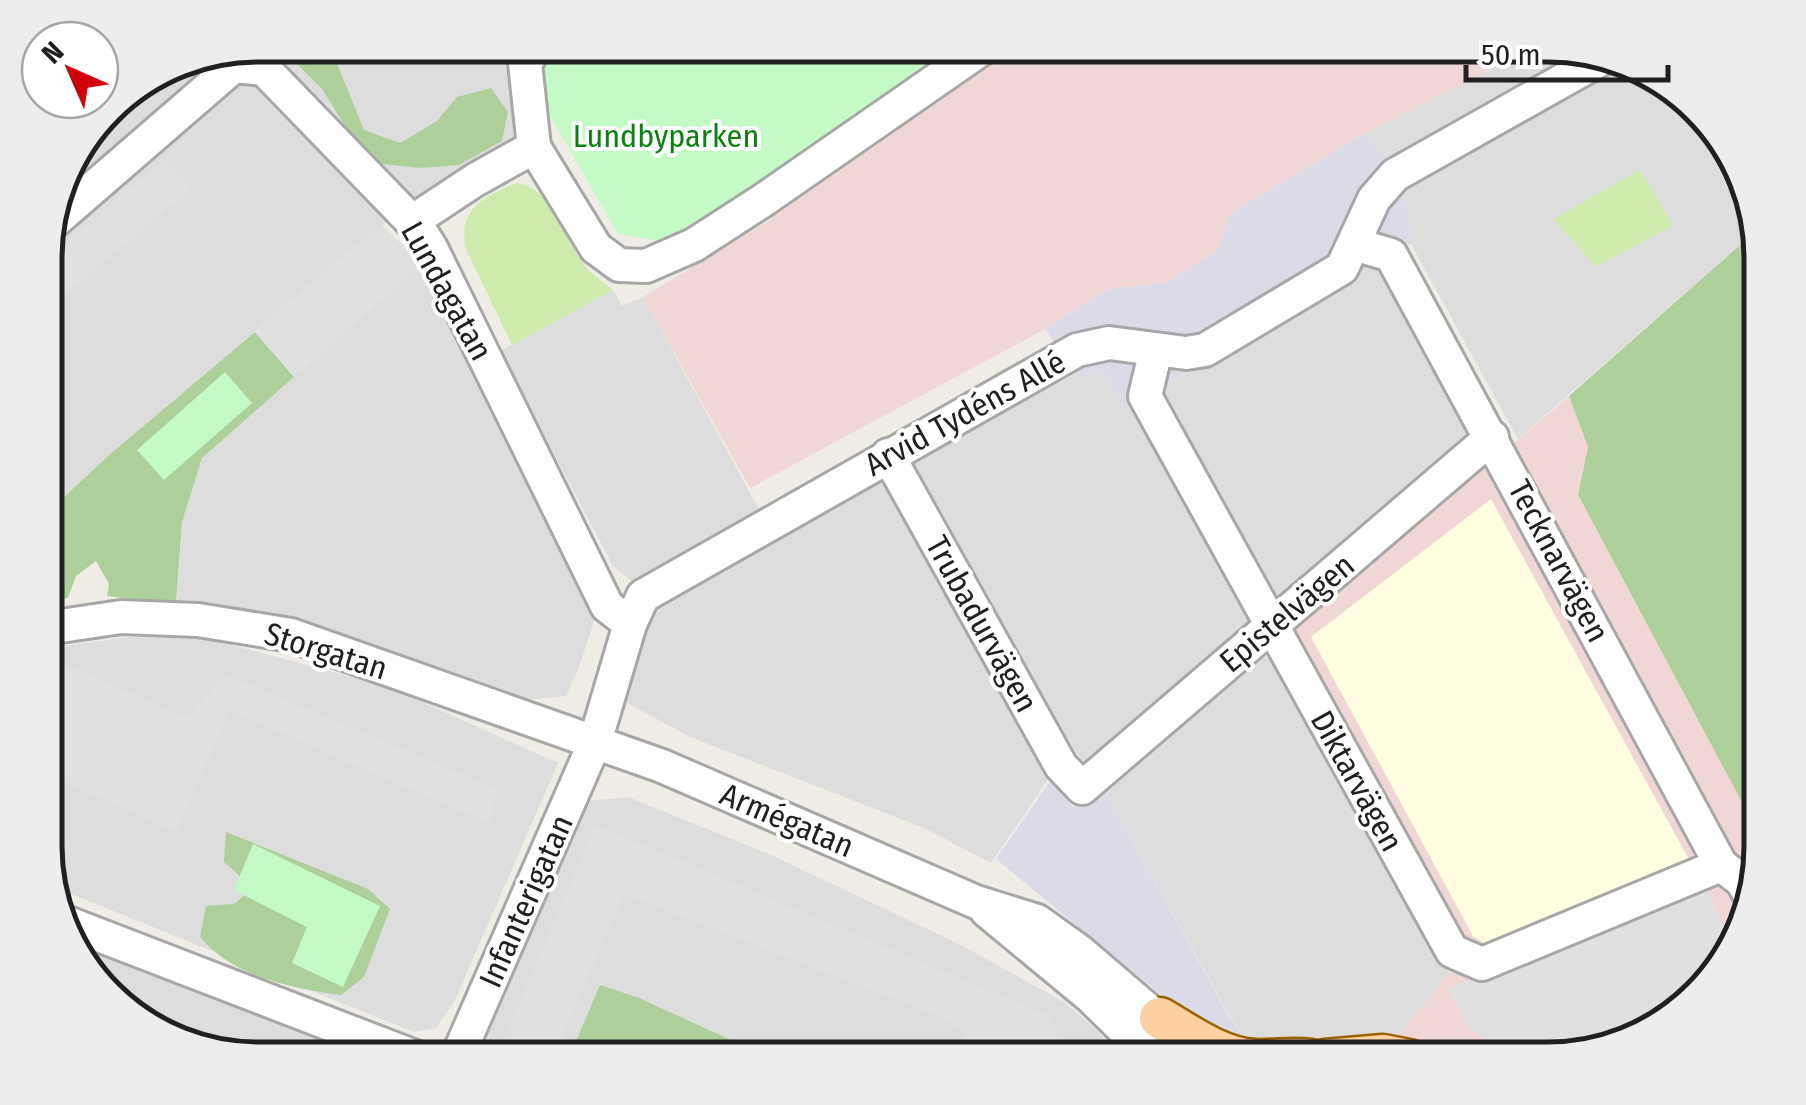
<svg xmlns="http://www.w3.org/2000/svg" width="1806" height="1105" viewBox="0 0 1806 1105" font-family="'Fira Sans Condensed',sans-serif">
  <rect width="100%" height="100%" fill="#f0ede6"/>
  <!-- residential -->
  <g fill="#dedddd">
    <path d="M259 45H485L495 50 506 45 515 140 381 225 109 455 47 513V231L67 164 117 98 177 61Z"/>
    <path d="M1537 45H1548L1655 74 1725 140 1756 231 1518 439 1411 244 1410 219 1395 175 1367 132Z"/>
    <path d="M1385 259 1480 437 1277 602 1155 391Z"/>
    <path d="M423 263 596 615 579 667 566 696 527 700 345 635 261 612 177 604 182 522 202 458Z"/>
    <path d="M613 290 622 306 643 297 762 515 652 578 633 582 613 566 500 351Z"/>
    <path d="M1076 373 1104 374 1124 408 1134 402 1251 622 1087 768 1067 738 914 462Z"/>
    <path d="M880 475 1051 775 991 863 924 828 690 737 618 698 645 627 666 600Z"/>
    <path d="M129 637 205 638 389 687 558 763 454 1002 436 1028 414 1032 51 886 47 874V648Z"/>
    <path d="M1263 657 1279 659 1449 973 1392 1044 1348 1039 1249 1041 1232 1020 1106 793Z"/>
    <path d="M628 797 769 854 959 944 1064 1002 1095 1028 1123 1060H474L588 801Z"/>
    <path d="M73 943 381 1055 390 1060H258L151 1031 81 965Z"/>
  </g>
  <!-- commercial -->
  <g fill="#f1d6d6">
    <path d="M955 45H1537L1367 132 1232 213 1218 250 1166 283 1108 289 1045 329 750 488 643 297 772 219 753 186Z"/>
    <path d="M1569 396 1588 447 1578 496 1761 838V860L1732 954 1655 1031 1561 1060H1435L1392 1044 1467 951 1293 632Z"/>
  </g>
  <!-- education -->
  <path fill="#fffee1" d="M1491 499 1692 865 1488 946 1473 936 1311 637Z"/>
  <!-- grass -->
  <g fill="#cdebac">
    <path d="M1640 170 1673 225 1596 267 1553 219Z"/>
    <path d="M517 183C555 188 564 244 588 269 595 277 605 283 613 290L512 345 466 249C457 208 485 196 517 183Z"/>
  </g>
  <!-- forest -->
  <g fill="#add09b">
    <path d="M278 45H322L336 61 364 130 400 143 437 121 457 97 491 88 508 112 502 141 459 165 421 168 381 164 344 124 322 89Z"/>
    <path d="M1756 231 1760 244 1761 838 1578 495 1588 447 1569 396Z"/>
    <path d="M255 332 294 377 202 458 182 522 176 604 107 596 109 584 96 561 76 576 68 598 47 601V513L109 455Z"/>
    <path d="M226 832 368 889 390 909 364 977 341 995C290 988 234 977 200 937L206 906 234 904 253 888 224 862Z"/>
    <path d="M600 985 639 998 733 1041 747 1060H568Z"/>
  </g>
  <!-- park -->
  <g fill="#c4fac6">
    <path d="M558 45H955L671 243 618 234 549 114 542 64Z"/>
    <path d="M225 372 252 403 164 480 137 450Z"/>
    <path d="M253 844 380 906 343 987 292 963 307 927 234 890Z"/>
  </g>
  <!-- parking -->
  <g fill="#e0e0e0">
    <path d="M164 159 192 188 47 310V258Z"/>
    <path d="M381 225 423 263 294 377 255 332Z"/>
    <path d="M71 666 186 718 226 675 497 789 490 823 230 711 176 832 47 774V673Z"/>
    <path d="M596 825 1049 1016 1081 1060H953L964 1033 944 1018 624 894 552 1060H494Z"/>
    <path d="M1703 882 1734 948 1732 954 1655 1031 1561 1060H1515L1471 1030 1448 988Z"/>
  </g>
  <!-- plaza -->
  <g fill="#dadbe6">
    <path d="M1367 132 1395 175 1410 219 1411 244 1124 408 1104 374 1076 373 1045 329 1108 289 1166 283 1218 250 1231 213Z"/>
    <path d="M1051 780 1073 807 1106 793 1231 1020 1249 1041 1232 1042 1192 1020 996 859Z"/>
  </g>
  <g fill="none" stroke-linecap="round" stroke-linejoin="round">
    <!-- minor casing -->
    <g stroke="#a7a7a7" stroke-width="38">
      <g id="minor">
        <path d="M534 147 525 63 537 45"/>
        <path d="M413 221 475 180 534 147 596 248 619 265 646 266 694 245 762 201 987 45"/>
        <path d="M48 227 234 66 264 69 419 229 431 248 607 606 630 624"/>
        <path d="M1354 244 1391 255 1721 865 1742 881 1750 895"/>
        <path d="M1156 350 1145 396 1452 951 1482 964 1721 865"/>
        <path d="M888 455 1061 766 1082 788 1492 437"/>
        <path d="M47 628 121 617 198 620 291 635 662 766 976 902 1037 921 1079 951 1176 1034"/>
        <path d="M987 911 1091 997 1155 1060"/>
        <path d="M65 922 423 1060"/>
        <path d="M456 1060 595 742 630 624 643 596 1077 350 1109 343 1186 353 1205 350 1342 268 1374 199 1395 175 1601 59"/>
      </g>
    </g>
    <!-- major casing -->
    <g stroke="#9c6200" stroke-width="45">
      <g id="major">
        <path d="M1160 1018C1189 1035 1220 1058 1255 1060 1274 1061 1292 1057 1311 1060"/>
        <path d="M1325 1060 1383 1055 1409 1060"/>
      </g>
    </g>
    <!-- minor -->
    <use href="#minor" stroke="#fff" stroke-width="32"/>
    <!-- major -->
    <use href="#major" stroke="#fcd09f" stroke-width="40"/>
  </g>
  <g text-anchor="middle" stroke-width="8" stroke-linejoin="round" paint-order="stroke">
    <!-- park labels -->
    <g font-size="32" fill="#0b8110" stroke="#fff">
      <text x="666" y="147">Lundbyparken</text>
    </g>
    <!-- street labels -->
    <g font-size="32" fill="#202020" stroke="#fff">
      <text transform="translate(447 291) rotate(61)" y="11">Lundagatan</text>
      <text transform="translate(965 413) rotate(-29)" y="11">Arvid Tydéns Allé</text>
      <text transform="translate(1559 561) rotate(62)" y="11">Tecknarvägen</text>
      <text transform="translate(1287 613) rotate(-40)" y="11">Epistelvägen</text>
      <text transform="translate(982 624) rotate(61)" y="11">Trubadurvägen</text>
      <text transform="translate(326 651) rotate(17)" y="11">Storgatan</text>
      <text transform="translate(1357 781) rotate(61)" y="11">Diktarvägen</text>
      <text transform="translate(787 820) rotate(23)" y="11">Armégatan</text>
      <text transform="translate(526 901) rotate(-66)" y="11">Infanterigatan</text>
    </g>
  </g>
  <!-- crop -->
  <path d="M0 0H1806V1105H0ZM258 62H1548A196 196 0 0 1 1744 258V846A196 196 0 0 1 1548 1042H258A196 196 0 0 1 62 846V258A196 196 0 0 1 258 62Z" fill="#ededed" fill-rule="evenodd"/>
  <path fill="none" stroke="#202020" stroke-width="5" d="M258 62H1548A196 196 0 0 1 1744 258V846A196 196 0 0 1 1548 1042H258A196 196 0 0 1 62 846V258A196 196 0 0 1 258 62Z"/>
  <!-- north arrow -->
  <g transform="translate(70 70) rotate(315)"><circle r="48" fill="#ffffff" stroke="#a6a6a6" stroke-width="2.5"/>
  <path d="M0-8L18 38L0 25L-18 38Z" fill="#d00009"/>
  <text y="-15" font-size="28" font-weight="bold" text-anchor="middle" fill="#202020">N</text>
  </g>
  <!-- scale -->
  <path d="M1466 65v15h202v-15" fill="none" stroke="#202020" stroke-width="5"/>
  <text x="1481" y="65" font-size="30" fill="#202020" stroke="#ffffff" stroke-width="8" paint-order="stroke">50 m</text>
</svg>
